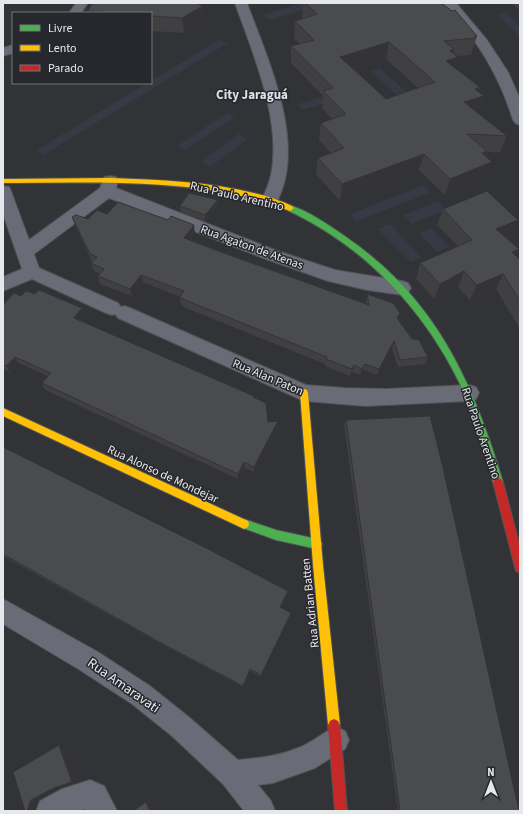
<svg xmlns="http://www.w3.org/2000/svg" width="523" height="814" viewBox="0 0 523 814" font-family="'Source Sans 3',sans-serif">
  <rect width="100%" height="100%" fill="#323337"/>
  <!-- built -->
  <g fill="#373944">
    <path d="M302 3H326L269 20 263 15Z"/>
    <path d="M506 12 520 27V37L498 15Z"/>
    <path d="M219 40 228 43 43 155 37 150 147 83H151V81Z"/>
    <path d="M380 68 414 99 404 102 371 71Z"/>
    <path d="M367 84 364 92 302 110 298 104Z"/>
    <path d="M227 113 235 117 185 150 177 146Z"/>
    <path d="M239 134 248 139 210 167 201 161Z"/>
    <path d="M423 185 430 193 356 221 350 214Z"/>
    <path d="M438 201 446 210 412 224 403 215Z"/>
    <path d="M390 224 422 258 411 262 378 229Z"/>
    <path d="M431 228 449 247 437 252 419 233Z"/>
  </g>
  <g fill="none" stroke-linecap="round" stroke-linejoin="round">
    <!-- street casing -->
    <g stroke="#505153" stroke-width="2">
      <g id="street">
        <path d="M76 3H88L81 13H69Z"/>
        <path d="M235 3H247C268 60 309 147 275 205L269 207 263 205 261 201C265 193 269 184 271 175 282 120 253 54 235 3Z"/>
        <path d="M443 3H456L487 40 508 72 520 99V125L515 123 513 120C503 88 488 58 467 31 460 22 450 13 443 3Z"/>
        <path d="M13 45V53L3 56V48Z"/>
        <path d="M110 176 116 177 118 181 116 188 275 250 335 270 402 281 408 283 411 288 408 293 402 295 367 290 328 281 263 258 109 198 34 254 39 268 118 303 121 307 124 306 130 308 306 385 345 388 386 389 469 385 476 387 479 393 476 399 469 401 366 406 304 401 118 318 115 314 112 315 106 313 32 279 3 291V277L22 269 3 214V186L9 187 11 191 29 240 100 188 104 177Z"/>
        <path d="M3 599 98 652 150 686 190 718 238 760C259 758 279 756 298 748 312 743 323 732 336 727L345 731 349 740 345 749 315 768 273 783 258 785 271 801 275 811H244L223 784 172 736 132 704 80 670 3 624Z"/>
        <path d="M90 780 104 786 117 811H87L86 809 78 811H36L40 801 62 789Z"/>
      </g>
    </g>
    <!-- fast casing -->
    <g stroke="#505153" stroke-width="2">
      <g id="fast">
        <path d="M290 205C310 212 329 225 346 237 435 298 473 381 503 482L501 485 498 486 495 485 493 482C484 449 474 415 460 384 423 308 364 246 287 210V206Z"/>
        <path d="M244 519 276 530 317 539 321 541 322 544 321 547 317 549 276 540 240 527 239 524 240 521Z"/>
      </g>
    </g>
    <!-- slow casing -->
    <g stroke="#505153" stroke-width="2">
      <g id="slow">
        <path d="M111 178C165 180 220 182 272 198 279 201 289 203 294 208L290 211C275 206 262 200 246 197 167 179 84 183 3 183V179Z"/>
        <path d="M304 389 307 390 308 393 323 565 340 725 338 729 334 731 330 729 328 725 313 565 300 393 301 390Z"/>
        <path d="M3 408 248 521 249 524 248 527 244 529 240 527 3 416Z"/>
      </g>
    </g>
    <!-- jam casing -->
    <g stroke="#505153" stroke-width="2">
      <g id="jam">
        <path d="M498 478 501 479 503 482 520 547V572L516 571 515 567 493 482 495 479Z"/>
        <path d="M334 719 338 721 340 725 347 811H335L328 725 330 721Z"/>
      </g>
    </g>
    <!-- street -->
    <use href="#street" fill="#696b76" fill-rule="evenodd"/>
    <!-- fast -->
    <use href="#fast" fill="#4caf50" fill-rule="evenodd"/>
    <!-- slow -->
    <use href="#slow" fill="#ffc107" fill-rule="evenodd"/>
    <!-- jam -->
    <use href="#jam" fill="#c62828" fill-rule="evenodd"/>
  </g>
  <!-- wall -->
  <g fill="#404043" fill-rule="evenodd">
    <path d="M303 3H441L477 36 471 55 457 56 455 68 480 87 479 92 478 112 477 113 507 136 500 152H487L486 156 492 162 486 179 445 195 419 170 340 201 316 174 318 158 331 153 319 140 321 123 332 119 322 108 323 96 291 63V46L300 44 294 38 295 21 303 19 302 18ZM386 59 418 88 386 99 354 69Z"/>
    <path d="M511 3H520V10Z"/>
    <path d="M203 6 204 21 184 33 151 31V13H88V11Z"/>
    <path d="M180 206H218L205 221 181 212Z"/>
    <path d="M443 209 511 236 506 238 519 249 515 256 520 260V329L496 289 470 300 458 287 434 299 416 279 420 263 458 246 437 225Z"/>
    <path d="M107 214 195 233 190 240 221 252 366 304V302L367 294 399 320 412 339 428 357 425 364 398 367 392 349 377 375 363 370 360 375 352 372 350 376 325 366V364L186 308 181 305 180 297 143 282 132 296 100 284 98 276 100 274 94 271 91 263 92 262 75 225 72 217 88 219Z"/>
    <path d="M35 294 82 308 85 315 80 320 254 398 268 422 278 427 254 472 245 468 238 479 45 390 42 383 48 376 18 363 10 373 3 369V305L21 296Z"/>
    <path d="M346 420 519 811H398L344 425Z"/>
    <path d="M3 447 287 595 281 608 290 616 261 677 250 671 243 687 165 646 3 556Z"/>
  </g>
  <!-- shaded-wall -->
  <g fill="#343437">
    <path d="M203 6 204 21 184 33 182 18Z"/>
    <path d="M389 42 386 59 339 74 340 57Z"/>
    <path d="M454 49 451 60 458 57 454 74 442 78 450 51Z"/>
    <path d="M480 87 477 98 484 96 478 112 459 119 464 102 475 89Z"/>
    <path d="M487 151 482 166 492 162 486 179 445 195 450 179 482 153Z"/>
    <path d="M424 154 419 170 340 201 342 184Z"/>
    <path d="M218 200V206L205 221V215Z"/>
    <path d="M518 220 511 236 489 245 496 229Z"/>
    <path d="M194 225 195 233 185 245 184 238Z"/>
    <path d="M3 240 8 252 5 259 3 261Z"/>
    <path d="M519 249 511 265 512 252Z"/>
    <path d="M464 271 458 287 434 299 440 284Z"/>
    <path d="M503 274 496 289 470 300 477 285Z"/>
    <path d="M141 275 143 282 132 296 130 289Z"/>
    <path d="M82 308 85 315 77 324 74 318Z"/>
    <path d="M394 341 392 349 377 375 379 369Z"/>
    <path d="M15 357 18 363 10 373 6 366Z"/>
    <path d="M365 364 363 370 360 375 362 369Z"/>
    <path d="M354 365 352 372 350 376 352 369Z"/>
    <path d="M278 421V427L254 472V467Z"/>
    <path d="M244 462 245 468 238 479V474Z"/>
    <path d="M288 591 287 595 280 610V607Z"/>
    <path d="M291 613 290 616 261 677V675Z"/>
    <path d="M250 669V671L243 687V686Z"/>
    <path d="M59 745 66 747 78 782 61 788 39 800 35 811H27L31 800Z"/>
    <path d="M146 802H150L154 811H150Z"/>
  </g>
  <!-- building -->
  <g fill="#4a4b4e" stroke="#343437" fill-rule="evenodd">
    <path d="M92 3H196L203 6 182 18 151 16V13H112L88 11Z"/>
    <path d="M305 3H441L452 11 455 10 477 36H475L476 38 444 41 454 49 450 51 458 57 446 61 480 87 475 89 484 96 464 102 507 136 467 134 487 151 482 153 492 162 450 179 424 154 342 184 318 158 344 148 321 123 346 114 323 91 333 88 291 46 314 40 295 21 317 14ZM389 42 435 82 386 99 340 57Z"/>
    <path d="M487 191 518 220 496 229 519 249 512 252 520 260V301L503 274 477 285 464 271 440 284 420 263 472 240 443 209Z"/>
    <path d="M189 193 218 200 205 215 180 206Z"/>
    <path d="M118 202 168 220 171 216 194 225 184 238 221 252 369 305 367 294 393 303 400 313 397 318 412 339 419 340 428 357 400 360 394 341 379 369 365 364 362 369 354 365 352 369 326 359 327 357 185 300 180 297 184 291 141 275 130 289 98 276 104 269 91 263 97 257 90 254 72 217 76 215 88 219 97 210 107 214Z"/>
    <path d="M3 240 5 245 3 250Z"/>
    <path d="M39 290 82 308 74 318 254 396 253 397 266 403 268 422 278 421 254 467 244 462 238 474 42 383 51 373 15 357 6 366 3 365V305L14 293 21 296 26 291 35 294Z"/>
    <path d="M430 416 444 472 519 811H400L346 420Z"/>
    <path d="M3 447 208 549 288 591 280 607 291 613 261 675 250 669 243 686 163 644 3 554Z"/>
    <path d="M59 745 72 782 54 788 31 800 27 811H25L13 772Z"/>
    <path d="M146 802 150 811H133Z"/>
  </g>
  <g text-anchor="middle" stroke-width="3" stroke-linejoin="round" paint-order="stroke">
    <!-- street labels -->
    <g font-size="12" fill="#e7e8eb" stroke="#27282e">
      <text transform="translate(237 196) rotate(13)" y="4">Rua Paulo Arentino</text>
      <text transform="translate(252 247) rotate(20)" y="4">Rua Agaton de Atenas</text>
      <text transform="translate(268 377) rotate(23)" y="4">Rua Alan Paton</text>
      <text transform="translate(481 433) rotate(71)" y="4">Rua Paulo Arentino</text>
      <text transform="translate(163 474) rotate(25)" y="4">Rua Alonso de Mondejar</text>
      <text transform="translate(310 603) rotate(-96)" y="4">Rua Adrian Batten</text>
    </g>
    <!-- far-district labels -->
    <g font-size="13" font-weight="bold" fill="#dfe1e8" stroke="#27282e">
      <text x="252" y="99">City Jaraguá</text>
    </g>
    <!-- near-street labels -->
    <g font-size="14" fill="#e7e8eb" stroke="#27282e">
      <text transform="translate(124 685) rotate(35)" y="5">Rua Amaravati</text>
    </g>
  </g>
  <!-- border -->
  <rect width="523" height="814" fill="none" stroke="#e7e8eb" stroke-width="8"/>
  <!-- legend -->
  <rect x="12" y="12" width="140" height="72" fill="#27282e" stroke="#74757a"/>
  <rect x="20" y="25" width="20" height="6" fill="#4caf50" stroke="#74757a"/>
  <text x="48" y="32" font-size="12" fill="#e7e8eb">Livre</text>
  <rect x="20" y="45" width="20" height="6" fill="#ffc107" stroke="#74757a"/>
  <text x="48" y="52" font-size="12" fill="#e7e8eb">Lento</text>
  <rect x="20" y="65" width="20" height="6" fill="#c62828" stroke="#74757a"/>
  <text x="48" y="72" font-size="12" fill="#e7e8eb">Parado</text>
  <!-- north arrow -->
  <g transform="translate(491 782)" stroke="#27282e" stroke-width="3" paint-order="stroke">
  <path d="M0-3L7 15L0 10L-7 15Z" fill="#e7e8eb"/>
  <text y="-6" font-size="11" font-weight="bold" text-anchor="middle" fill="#e7e8eb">N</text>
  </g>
</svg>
